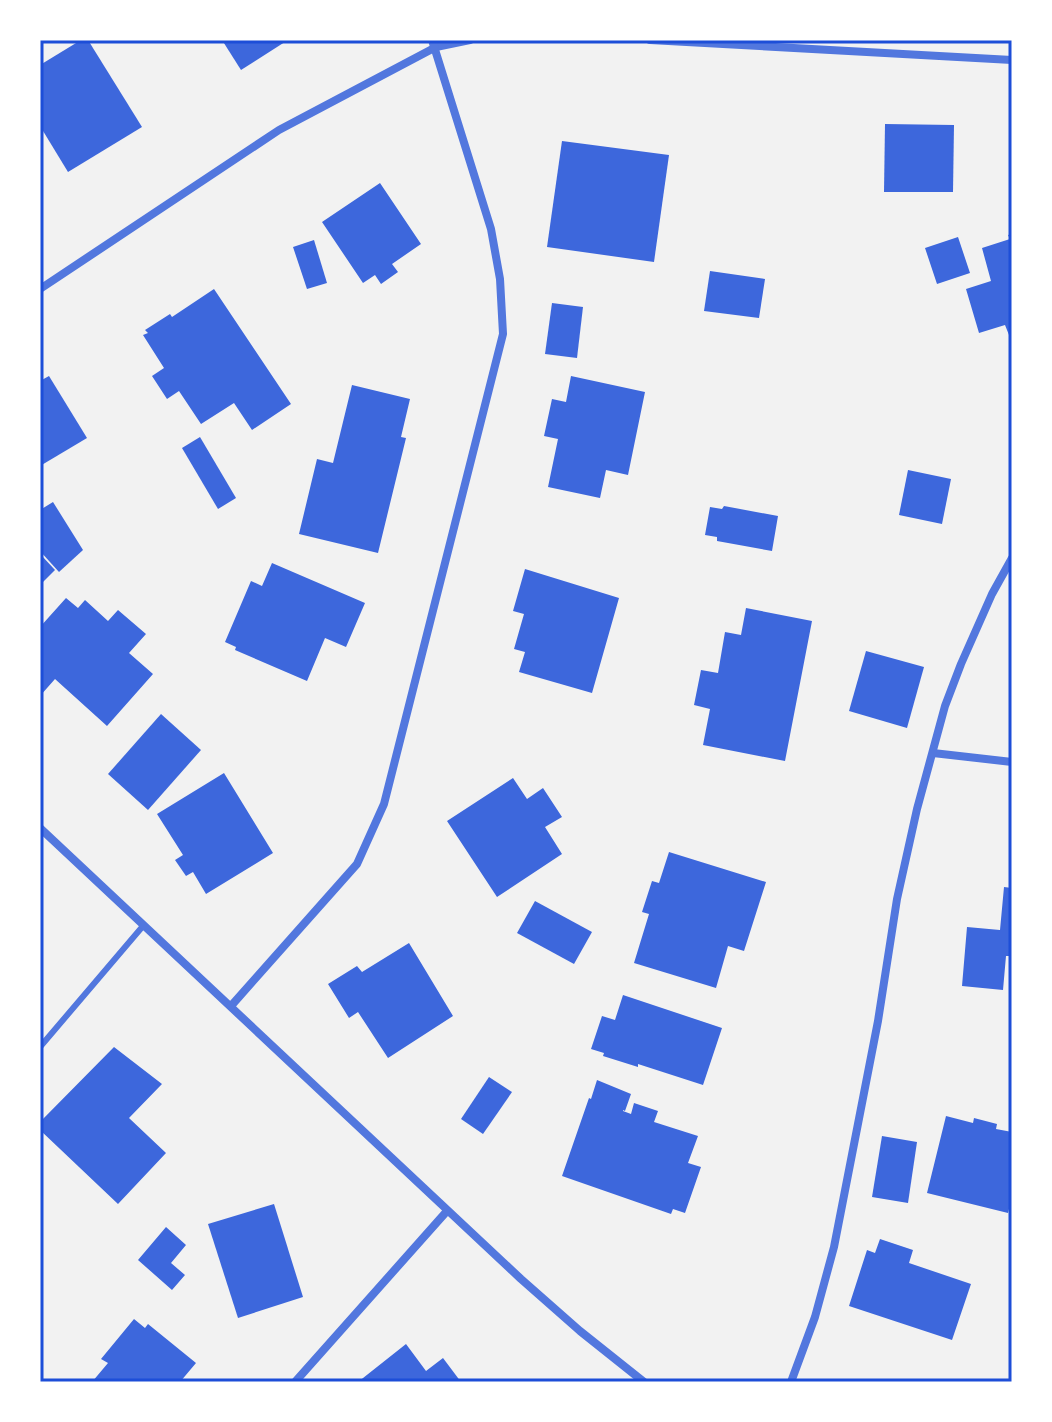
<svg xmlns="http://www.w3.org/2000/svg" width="1052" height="1422" viewBox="0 0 1052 1422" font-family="'DM Sans',sans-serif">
  <rect width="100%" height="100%" fill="#f2f2f2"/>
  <!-- building -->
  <g fill="#3d67dc">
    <path d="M81 40H88L142 127 68 172 40 126V65Z"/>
    <path d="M222 40H288L241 70Z"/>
    <path d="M885 124 954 125 953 192H884Z"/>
    <path d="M562 141 669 155 654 262 547 247Z"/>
    <path d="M380 183 421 244 392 264 398 272 381 284 375 275 363 283 322 222Z"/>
    <path d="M1012 234V340H1011L1005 325 979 333 966 289 991 281 982 248 1010 239 1008 235Z"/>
    <path d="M958 237 970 273 937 284 925 248Z"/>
    <path d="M314 240 327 283 307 289 293 247Z"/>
    <path d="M710 271 765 279 759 318 704 311Z"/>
    <path d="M214 289 291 404 252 430 234 403 201 424 179 391 167 399 152 376 164 368 143 335 148 333 145 330 170 314 172 317Z"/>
    <path d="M552 303 583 307 577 358 545 354Z"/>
    <path d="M49 376 87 438 40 466V381Z"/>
    <path d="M571 376 645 392 628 475 606 470 600 498 548 487 558 439 544 436 552 399 566 402Z"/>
    <path d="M352 385 410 399 401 437 406 438 378 553 299 534 317 459 333 463Z"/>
    <path d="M200 437 236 498 218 509 182 448Z"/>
    <path d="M908 470 951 479 942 524 899 515Z"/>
    <path d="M53 502 83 550 59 572 40 551V510Z"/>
    <path d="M724 506 778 516 772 551 717 541V537L705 535 710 507 722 509Z"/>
    <path d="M42 556 55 570 40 585V557Z"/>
    <path d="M272 563 365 603 346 647 325 638 307 681 235 650 236 647 225 642 251 581 262 586Z"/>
    <path d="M525 569 619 598 592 693 519 672 525 652 514 649 524 614 513 611Z"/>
    <path d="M66 598 78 608 85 600 108 621 118 610 146 634 129 653 153 674 107 726 55 679 40 696V627Z"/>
    <path d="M746 608 812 621 785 761 703 745 710 709 694 705 701 670 718 673 725 632 741 635Z"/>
    <path d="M866 651 924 667 907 728 849 711Z"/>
    <path d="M161 714 201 750 148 810 108 774Z"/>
    <path d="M224 773 273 853 206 894 193 872 186 876 175 860 183 855 157 814Z"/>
    <path d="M513 778 527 799 543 788 562 817 545 827 562 854 497 897 447 821Z"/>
    <path d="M669 852 766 882 744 951 728 946 716 988 634 963 649 914 642 912 652 881 659 883Z"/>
    <path d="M1004 887 1012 888V956H1006L1003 990 962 986 967 927 1000 930Z"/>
    <path d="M535 901 592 932 574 964 517 933Z"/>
    <path d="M409 943 453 1016 388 1058 358 1012 349 1018 328 984 357 966 362 972Z"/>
    <path d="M623 995 722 1028 703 1085 638 1064V1067L603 1056 604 1053 591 1049 602 1016 615 1020Z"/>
    <path d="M114 1047 162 1084 129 1118 166 1153 118 1204 40 1130V1122Z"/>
    <path d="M489 1077 512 1092 483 1134 461 1119Z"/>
    <path d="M597 1080 631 1094 625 1111 623 1110V1111L631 1114 634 1103 658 1111 654 1122 698 1136 688 1163 701 1167 685 1213 673 1209 671 1214 562 1176 589 1098 591 1099Z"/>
    <path d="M946 1116 973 1123 974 1118 997 1124 996 1129 1012 1132V1197L1008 1213 927 1193Z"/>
    <path d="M882 1136 917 1142 908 1203 872 1197Z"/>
    <path d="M274 1204 303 1297 238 1318 208 1224Z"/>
    <path d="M166 1227 186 1245 171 1263 185 1275 172 1290 138 1260Z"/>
    <path d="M880 1239 913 1250 909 1263 971 1284 952 1340 849 1306 867 1250 875 1253Z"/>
    <path d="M134 1319 145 1328 148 1324 196 1363 180 1382H92L108 1363 101 1359Z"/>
    <path d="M406 1344 426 1371 443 1358 461 1382H358Z"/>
  </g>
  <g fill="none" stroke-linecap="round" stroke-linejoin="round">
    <!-- service -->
    <path stroke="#5277de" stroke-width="6" d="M40 1047 143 926"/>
    <!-- minor -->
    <g stroke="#5277de" stroke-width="8">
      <path d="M650 40 1012 60"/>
      <path d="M40 289 279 130 436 47 470 40"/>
      <path d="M933 753 1012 762"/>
      <path d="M40 828 521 1279 580 1331 644 1382"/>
      <path d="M231 1006 357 864 384 804 503 334 500 279 491 229 432 40"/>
      <path d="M295 1382 447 1211"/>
      <path d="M791 1382 815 1317 834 1247 878 1021 897 899 917 809 945 706 961 664 992 594 1012 558"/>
    </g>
  </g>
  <!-- border -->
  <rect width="1052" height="1422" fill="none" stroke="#ffffff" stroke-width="84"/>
  <rect x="42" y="42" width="968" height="1338" fill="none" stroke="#1d4ed8" stroke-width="3"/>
</svg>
